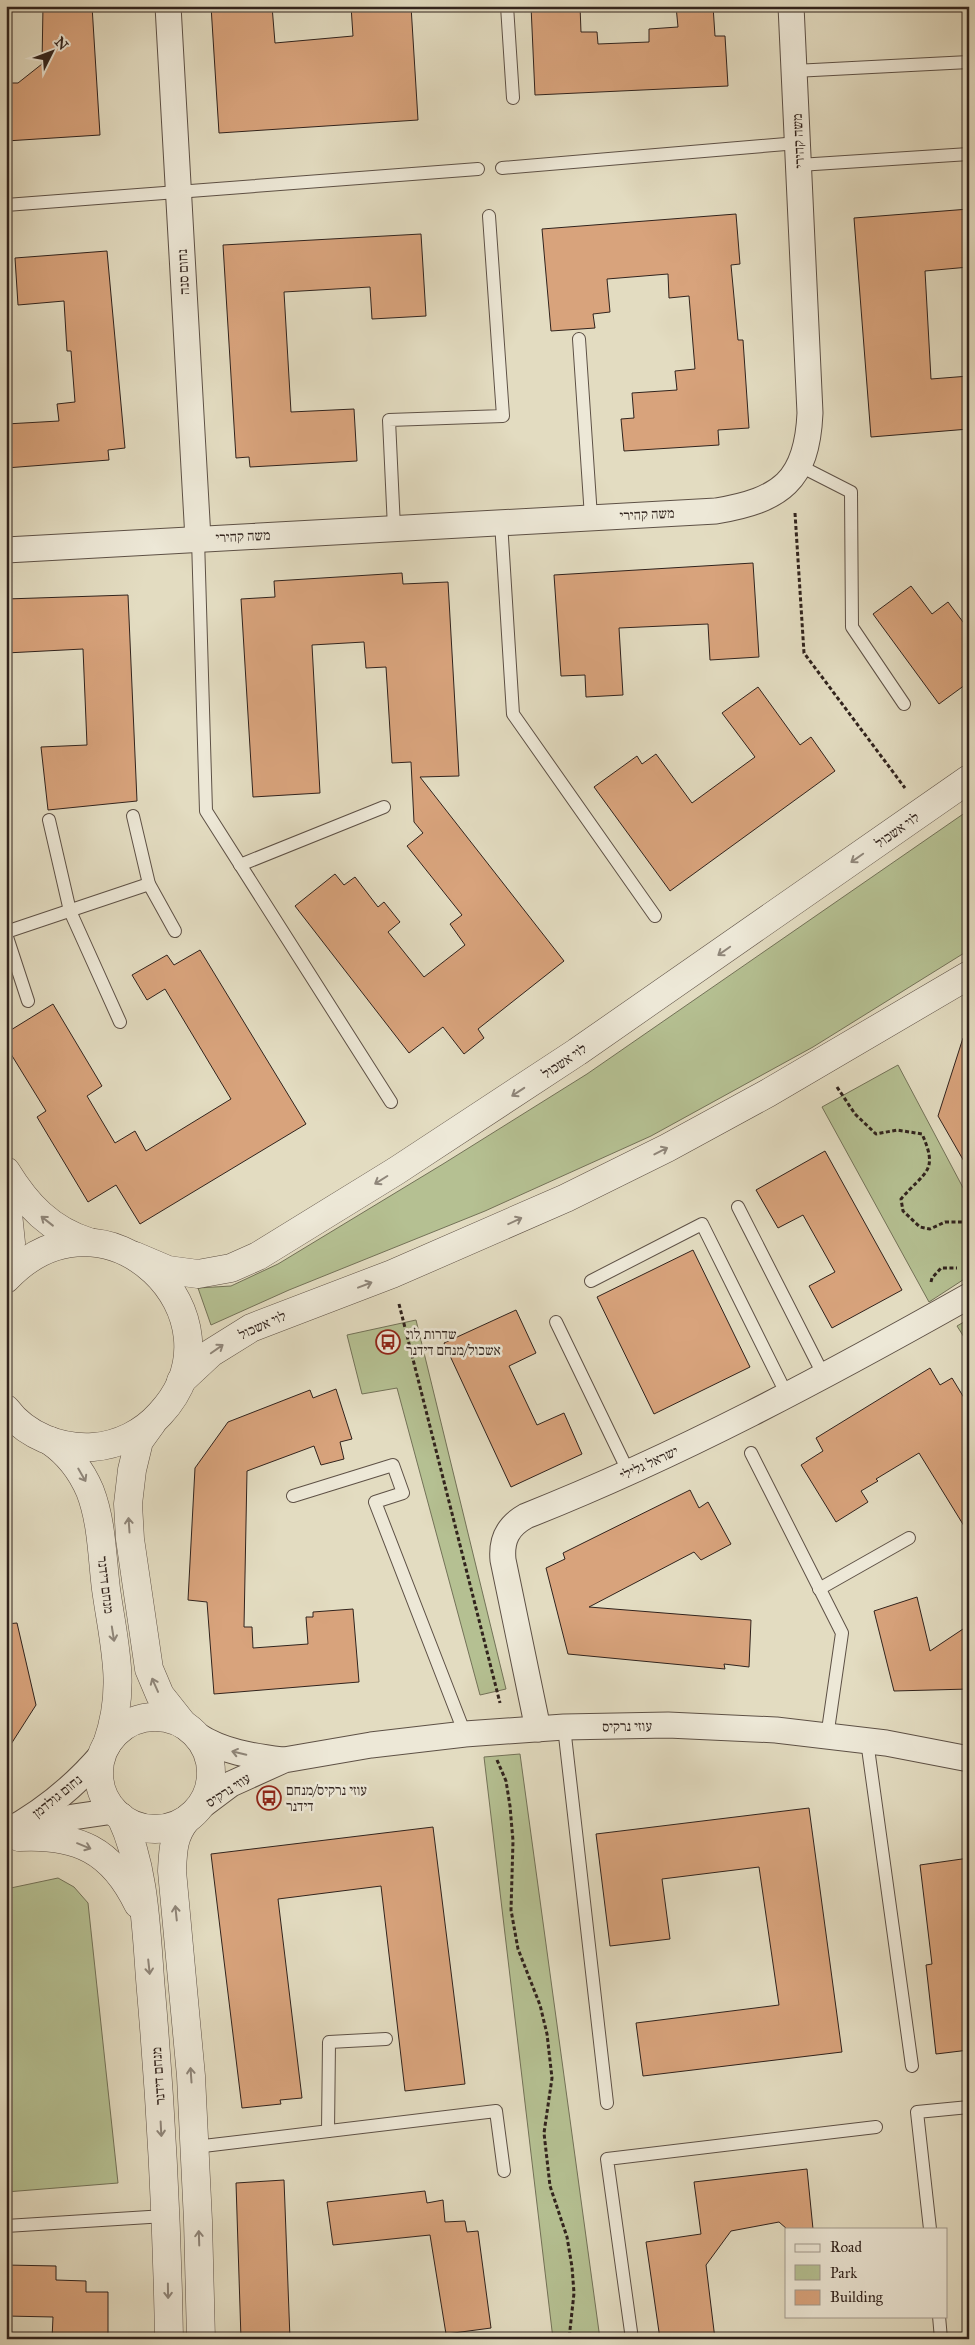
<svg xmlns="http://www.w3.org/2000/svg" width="975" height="2345" viewBox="0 0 975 2345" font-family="'IM FELL Great Primer','Frank Ruhl Libre',serif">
  <rect width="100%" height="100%" fill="#e3dcc1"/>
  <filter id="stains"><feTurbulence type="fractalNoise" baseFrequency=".004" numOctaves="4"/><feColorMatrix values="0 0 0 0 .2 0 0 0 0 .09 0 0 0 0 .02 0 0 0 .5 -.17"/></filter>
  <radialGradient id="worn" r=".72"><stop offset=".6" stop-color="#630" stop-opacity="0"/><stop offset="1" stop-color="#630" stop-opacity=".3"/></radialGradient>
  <!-- green -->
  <g fill="#b5c092" stroke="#737258">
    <path d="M969 810V950L813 1047 651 1136 485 1211 289 1290 211 1325 198 1288 231 1286 278 1264 443 1164 587 1074Z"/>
    <path d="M898 1065 969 1199V1276L929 1302 822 1107Z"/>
    <path d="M969 1319V1345L957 1326Z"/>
    <path d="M416 1320 506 1689 480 1695 397 1388 362 1394 347 1335Z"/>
    <path d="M520 1754 600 2339H553L484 1757Z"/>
    <path d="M58 1878 74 1887 88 1903 118 2183 6 2192V1889Z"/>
  </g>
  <!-- building -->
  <g fill="#d8a37c" stroke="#31231d">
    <path d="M43 6H92L100 135 6 141V83H18L42 64Z"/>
    <path d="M211 6H272L275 43 353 36 351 6H411L418 120 219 133Z"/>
    <path d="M531 6H580L581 32H597L598 44 649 42V29L678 27 676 6H713L715 36H725L728 86 535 95Z"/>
    <path d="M969 209V267L925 271 931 379 969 376V429L871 437 854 218Z"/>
    <path d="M736 214 740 264 731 265 738 340H743L749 428 718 430 719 445 624 451 621 419 634 418 632 393 677 390 675 371 695 369 689 296 669 298 668 274 607 279 610 312 593 314 595 328 551 331 542 229Z"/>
    <path d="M421 234 426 316 372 319 370 287 284 292 291 412 354 409 357 461 250 467 249 457 236 458 223 245Z"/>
    <path d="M107 251 125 448 108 450 109 460 6 468V424L59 421 57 404 75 402 71 351H67L64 301 18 305 15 258Z"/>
    <path d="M753 563 759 657 710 660 708 624 619 628 623 695 586 697 585 675 561 676 554 575Z"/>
    <path d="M402 573 403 584 448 582 459 776 420 777 564 961 478 1029 484 1038 464 1054 443 1027 409 1053 295 906 335 874 344 885 355 877 378 907 384 902 400 922 388 932 424 977 465 945 450 924 462 915 407 846 423 833 414 822 411 762 392 763 386 667 366 668 364 642 312 645 320 793 253 797 241 599 275 597 274 581Z"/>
    <path d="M911 586 932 614 948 602 969 630V682L939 704 873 614Z"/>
    <path d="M128 595 137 801 48 810 41 747 87 745 83 649 6 653V599Z"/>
    <path d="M758 687 800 745 811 737 835 771 670 891 594 787 637 756 642 764 656 754 692 803 755 757 722 713Z"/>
    <path d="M200 950 306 1124 140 1224 116 1185 88 1202 37 1117 46 1111 6 1046V1033L53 1004 102 1086 87 1096 115 1143 135 1131 146 1151 231 1099 165 989 147 1000 132 975 167 955 174 965Z"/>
    <path d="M963 1038 969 1039V1170L938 1116Z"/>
    <path d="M825 1151 902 1290 832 1328 809 1286 835 1272 803 1215 778 1228 756 1190Z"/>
    <path d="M693 1250 750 1367 654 1414 597 1297Z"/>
    <path d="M516 1310 536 1353 509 1366 537 1425 564 1413 582 1454 511 1487 444 1343Z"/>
    <path d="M930 1368 940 1385 952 1378 969 1406V1534L919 1453 876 1479 878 1481 861 1491 868 1502 836 1522 801 1465 823 1451 816 1438Z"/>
    <path d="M336 1389 352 1439 340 1442 344 1459 321 1465 314 1446 247 1471 244 1627H252L253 1648 308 1644 306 1617H313V1612L353 1609 359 1682 214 1694 207 1602 188 1600 195 1468 228 1422 310 1390 313 1398Z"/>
    <path d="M690 1490 699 1508 708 1502 731 1544 701 1560 694 1552 589 1607 751 1620 749 1667 724 1664 725 1669 568 1654 546 1568 565 1559 563 1553Z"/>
    <path d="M917 1597 930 1651 969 1625V1689L894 1691 874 1611Z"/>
    <path d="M17 1623 36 1705 6 1752V1624Z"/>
    <path d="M809 1808 842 2052 643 2076 636 2023 779 2005 759 1867 662 1879 670 1939 610 1946 596 1834Z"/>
    <path d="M433 1827 465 2084 405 2091 381 1886 278 1899 302 2098 280 2100 281 2104 242 2108 211 1854Z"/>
    <path d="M969 1858V2050L936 2054 926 1965 932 1964 920 1865Z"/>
    <path d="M807 2169 813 2229H787L779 2222 731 2231 706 2265 715 2339H660L646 2242 701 2234 694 2182Z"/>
    <path d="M284 2180 290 2339H241L236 2183Z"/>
    <path d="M425 2191 427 2203 443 2200 445 2222 465 2221 467 2232 478 2231 491 2328 446 2334 430 2235 333 2245 327 2202Z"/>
    <path d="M6 2265 56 2266V2280L86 2281V2292H108V2339H52L53 2317 6 2316Z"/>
  </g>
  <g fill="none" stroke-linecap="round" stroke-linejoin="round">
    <!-- service casing -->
    <g stroke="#5e5146" stroke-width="14">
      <g id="service">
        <path d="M507 6 513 98"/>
        <path d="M794 71 969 62"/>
        <path d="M799 165 969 154"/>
        <path d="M502 168 798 143"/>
        <path d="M6 205 478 169"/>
        <path d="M579 339 591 517"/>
        <path d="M800 466 851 492 852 627 904 704"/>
        <path d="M501 522 513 714 655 916"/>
        <path d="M394 528 389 420 503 416 489 216"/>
        <path d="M198 539 206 811 391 1102"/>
        <path d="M133 816 149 884 175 931"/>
        <path d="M49 820 70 911 120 1022"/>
        <path d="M240 865 384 807"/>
        <path d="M6 932 149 884"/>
        <path d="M6 934 28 1001"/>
        <path d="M738 1207 824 1376"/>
        <path d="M591 1281 702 1224 787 1395"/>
        <path d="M556 1322 629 1473"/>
        <path d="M751 1453 842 1633 827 1737"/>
        <path d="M293 1496 393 1465 403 1493 375 1502 465 1734"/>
        <path d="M819 1589 909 1538"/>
        <path d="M564 1727 607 2103"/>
        <path d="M867 1741 912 2066"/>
        <path d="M328 2131 329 2042 386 2039"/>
        <path d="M195 2147 496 2111 504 2171"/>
        <path d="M6 2226 165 2216"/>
        <path d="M930 2229 917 2112 969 2107"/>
        <path d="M939 2316 941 2339"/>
        <path d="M632 2339 607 2159 876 2127"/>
      </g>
    </g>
    <!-- minor casing -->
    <g stroke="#5e5146" stroke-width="27">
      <g id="minor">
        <path d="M168 6 198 539"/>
        <path d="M6 550 716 511C781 500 807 481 810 413L791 6"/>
        <path d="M538 1729 503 1560C501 1539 508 1526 526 1516 680 1455 825 1377 969 1296"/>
        <path d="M197 1735C223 1752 252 1756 282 1760"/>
        <path d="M199 1808 231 1784 284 1760 371 1745 465 1734 564 1727 668 1725 776 1730 886 1743 969 1759"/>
        <path d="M6 1832C43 1812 76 1785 103 1753"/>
        <path d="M21 1837 73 1817 114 1811"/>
      </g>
    </g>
    <!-- tertiary casing -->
    <g stroke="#5e5146" stroke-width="29">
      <g id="tertiary">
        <path d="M6 1171C27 1205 50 1230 89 1242"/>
        <path d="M6 1194 11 1243 6 1275"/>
        <path d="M135 1256 168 1270 198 1274 231 1268 258 1256 396 1171 577 1052 969 779"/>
        <path d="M6 1279C105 1174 250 1318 160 1414 143 1433 119 1445 93 1447 61 1449 26 1436 6 1409"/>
        <path d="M181 1381 211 1353 251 1328 392 1274 566 1198 667 1148 768 1093 969 975"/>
        <path d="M152 1423 139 1441 132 1470 128 1504 130 1539 149 1669 160 1695 183 1724"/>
        <path d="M50 1441C69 1454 81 1470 90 1491 102 1522 102 1557 106 1589 114 1646 127 1687 107 1744"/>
        <circle cx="155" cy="1773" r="56"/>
        <path d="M121 1817C146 1870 146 1933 151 1991 161 2107 167 2223 169 2339"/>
        <path d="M186 1820C173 1836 173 1851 172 1871L191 2076 198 2221 201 2339"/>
        <path d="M19 1837C77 1834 112 1850 138 1904"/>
      </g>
    </g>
    <!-- path -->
    <g stroke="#31231d" stroke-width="3" stroke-dasharray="4 2.5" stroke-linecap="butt">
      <path d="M795 513 804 653 905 788"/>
      <path d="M837 1087 855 1114 876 1134 897 1130 922 1134C939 1172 925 1171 901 1199L903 1211 920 1227 930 1229 945 1222H965L969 1227"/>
      <path d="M931 1282 932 1278 941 1268H957"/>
      <path d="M399 1304 500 1703"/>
      <path d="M497 1760 506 1781 510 1806 513 1841 511 1910 518 1949 540 2005 547 2034 552 2078 544 2133 550 2186 567 2237 572 2267 574 2293 569 2339"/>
    </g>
    <!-- service -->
    <use href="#service" stroke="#ede8d7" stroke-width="12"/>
    <!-- minor -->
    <use href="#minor" stroke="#ede8d7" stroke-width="25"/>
    <!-- tertiary -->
    <use href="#tertiary" stroke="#ede8d7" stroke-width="28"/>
  </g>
  <!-- one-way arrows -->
  <defs><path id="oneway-shaft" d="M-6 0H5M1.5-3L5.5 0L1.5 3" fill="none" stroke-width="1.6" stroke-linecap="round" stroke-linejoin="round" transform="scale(1.25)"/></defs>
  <g stroke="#8f867a">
    <use href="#oneway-shaft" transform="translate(857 858) rotate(145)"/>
    <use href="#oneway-shaft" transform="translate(724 951) rotate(145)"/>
    <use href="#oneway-shaft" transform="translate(518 1092) rotate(147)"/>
    <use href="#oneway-shaft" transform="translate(661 1151) rotate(-27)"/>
    <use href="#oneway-shaft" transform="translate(381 1180) rotate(148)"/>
    <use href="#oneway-shaft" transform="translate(47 1221) rotate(-142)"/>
    <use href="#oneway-shaft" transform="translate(515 1221) rotate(-25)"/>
    <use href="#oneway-shaft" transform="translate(365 1285) rotate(-21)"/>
    <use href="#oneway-shaft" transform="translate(217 1349) rotate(-35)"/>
    <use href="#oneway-shaft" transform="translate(82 1475) rotate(60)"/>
    <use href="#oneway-shaft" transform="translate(129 1525) rotate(-94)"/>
    <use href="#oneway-shaft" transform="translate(113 1634) rotate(81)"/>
    <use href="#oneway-shaft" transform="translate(155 1685) rotate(-114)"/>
    <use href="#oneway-shaft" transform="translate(239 1753) rotate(-167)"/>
    <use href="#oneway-shaft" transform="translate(84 1846) rotate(22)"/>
    <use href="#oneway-shaft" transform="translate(176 1913) rotate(-96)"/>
    <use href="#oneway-shaft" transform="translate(149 1967) rotate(84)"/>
    <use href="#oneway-shaft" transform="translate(191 2075) rotate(-94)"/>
    <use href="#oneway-shaft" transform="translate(161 2129) rotate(87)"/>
    <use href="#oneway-shaft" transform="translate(199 2238) rotate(-92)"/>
    <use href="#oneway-shaft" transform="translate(168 2291) rotate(89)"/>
  </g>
  <!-- icons -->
  <defs>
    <g id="bus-ring" transform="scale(1.25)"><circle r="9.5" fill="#ede8d7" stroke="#8f2418" stroke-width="1.5"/><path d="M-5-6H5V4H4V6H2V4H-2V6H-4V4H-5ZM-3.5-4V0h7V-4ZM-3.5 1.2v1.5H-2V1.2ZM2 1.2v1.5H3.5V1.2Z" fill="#8f2418"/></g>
  </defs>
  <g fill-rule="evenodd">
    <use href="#bus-ring" x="388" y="1342"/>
    <use href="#bus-ring" x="269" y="1798"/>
  </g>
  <g text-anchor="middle" stroke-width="5" stroke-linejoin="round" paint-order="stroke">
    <!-- street labels -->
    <g font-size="14" fill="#31231d" stroke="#ede8d7">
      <text transform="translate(798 141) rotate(-93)" y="5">משה קהירי</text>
      <text transform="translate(183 272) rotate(-93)" y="5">נחום סנה</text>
      <text transform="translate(647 514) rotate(-3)" y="5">משה קהירי</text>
      <text transform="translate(243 536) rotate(-3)" y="5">משה קהירי</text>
      <text transform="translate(897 830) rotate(-35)" y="5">לוי אשכול</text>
      <text transform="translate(564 1061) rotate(-34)" y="5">לוי אשכול</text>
      <text transform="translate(262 1325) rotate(-24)" y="5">לוי אשכול</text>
      <text transform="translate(649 1463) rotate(-25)" y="5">ישראל גלילי</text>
      <text transform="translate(106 1585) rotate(83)" y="5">מנחם דידנר</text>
      <text transform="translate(627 1726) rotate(-1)" y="5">עוזי נרקיס</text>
      <text transform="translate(228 1790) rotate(-33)" y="5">עוזי נרקיס</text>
      <text transform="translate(57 1796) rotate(-39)" y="5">נחום גולדמן</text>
      <text transform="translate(158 2076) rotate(-94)" y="5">מנחם דידנר</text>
    </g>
    <!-- poi labels -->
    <g font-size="14" fill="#31231d" stroke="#ede8d7" text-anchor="start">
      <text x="406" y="1339">שדרות לוי<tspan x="406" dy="16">אשכול/מנחם דידנר</tspan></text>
      <text x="286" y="1795">עוזי נרקיס/מנחם<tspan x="286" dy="16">דידנר</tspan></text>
    </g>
  </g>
  <!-- margin -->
  <rect width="975" height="2345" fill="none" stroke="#e3dcc1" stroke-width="25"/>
  <rect x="8" y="8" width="960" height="2330" fill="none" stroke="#31231d" stroke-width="2.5"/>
  <rect x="12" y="12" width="950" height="2320" fill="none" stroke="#31231d"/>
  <!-- legend -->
  <rect x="785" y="2228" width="162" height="90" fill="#ede8d7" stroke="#a2998d"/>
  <rect x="795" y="2244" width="25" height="8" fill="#ede8d7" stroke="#a2998d"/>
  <text x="830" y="2252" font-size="15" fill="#31231d">Road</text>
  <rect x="795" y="2265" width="25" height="15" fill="#b5c092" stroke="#a2998d"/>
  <text x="830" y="2278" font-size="15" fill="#31231d">Park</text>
  <rect x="795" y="2290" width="25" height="15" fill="#d8a37c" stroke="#a2998d"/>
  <text x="830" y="2302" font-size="15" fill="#31231d">Building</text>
  <!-- north arrow -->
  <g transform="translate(52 52) rotate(48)" stroke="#ede8d7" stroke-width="4" paint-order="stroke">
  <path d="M0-4L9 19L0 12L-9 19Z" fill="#31231d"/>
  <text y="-8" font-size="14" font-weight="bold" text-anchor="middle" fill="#31231d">N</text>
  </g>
  <rect width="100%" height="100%" filter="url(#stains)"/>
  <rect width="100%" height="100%" fill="url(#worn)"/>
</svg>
